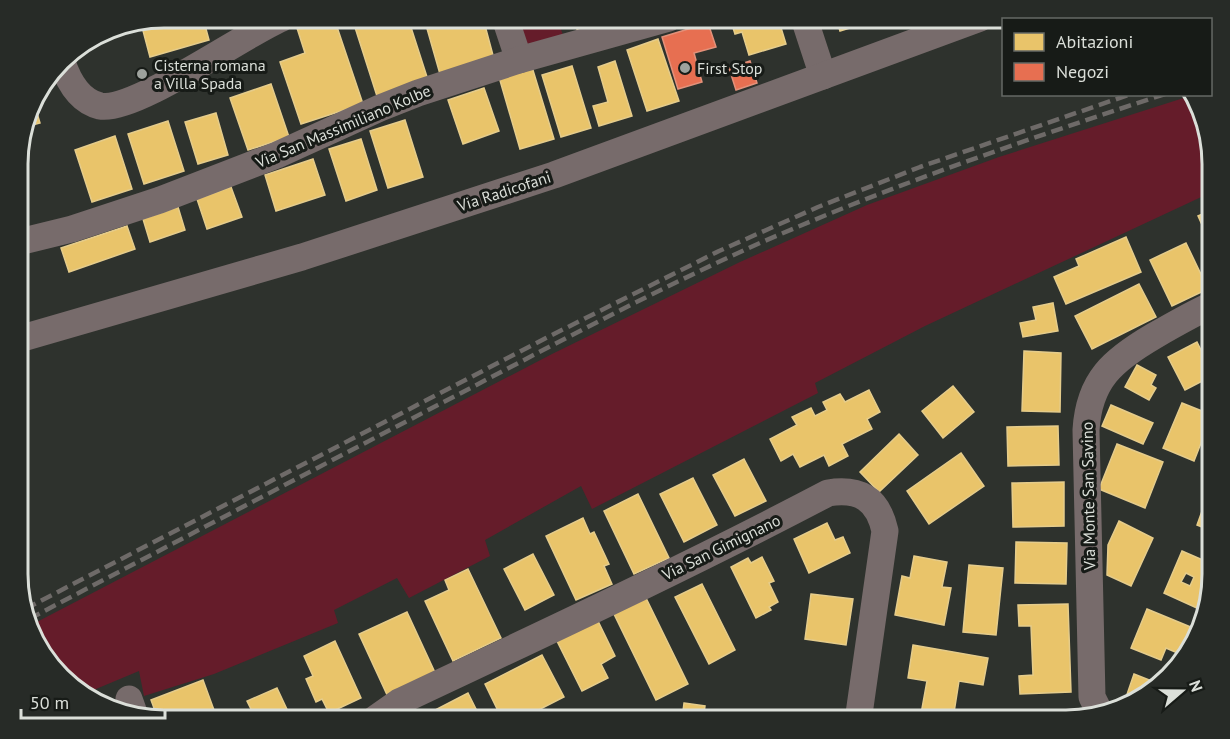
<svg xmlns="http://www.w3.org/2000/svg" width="1230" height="739" viewBox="0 0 1230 739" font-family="'PT Sans',sans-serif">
  <rect width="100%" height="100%" fill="#2e322d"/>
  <!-- grass -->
  <g fill="#651c2a">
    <path d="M521 18H557L564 38 522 52 512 21Z"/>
    <path d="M1193 95 1212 155V192L925 326 815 383 818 393 592 509 581 486 485 540 490 556 409 598 397 578 334 610 338 623 214 674 144 696 139 671 84 694 43 655 31 625 552 354 740 262 867 205 999 157Z"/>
  </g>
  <!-- homes -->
  <g fill="#e9c46a" stroke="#e5cc8b" stroke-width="1.5" fill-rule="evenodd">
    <path d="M165 18H203L209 40 150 57 141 23Z"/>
    <path d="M328 18H334L363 104 301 124 280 62 305 53 297 28Z"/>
    <path d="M352 18H408L428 80 377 96Z"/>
    <path d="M424 18H483L494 59 440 74Z"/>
    <path d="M574 18H629L579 36Z"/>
    <path d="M730 18H759L761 23 778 18 786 44 749 55 742 32 735 34Z"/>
    <path d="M836 18H882L840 31Z"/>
    <path d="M658 39 679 101 647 111 627 50Z"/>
    <path d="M615 61 632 116 599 126 593 106 608 102 598 67Z"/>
    <path d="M572 66 591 128 561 137 542 75Z"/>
    <path d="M532 67 554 139 520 149 499 77Z"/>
    <path d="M271 84 289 137 248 150 230 98Z"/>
    <path d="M484 88 499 131 463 144 448 100Z"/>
    <path d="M33 100 40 123 25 127Z"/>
    <path d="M216 113 228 155 198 164 185 122Z"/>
    <path d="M405 120 423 177 388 188 370 131Z"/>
    <path d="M168 121 184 171 144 184 128 134Z"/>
    <path d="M115 136 132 189 92 202 75 150Z"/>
    <path d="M361 139 377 190 346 201 329 149Z"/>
    <path d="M313 159 325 195 276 211 265 175Z"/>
    <path d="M231 187 242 217 207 229 197 199Z"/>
    <path d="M178 207 185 230 150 242 143 219Z"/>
    <path d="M1212 210V247L1198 216Z"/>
    <path d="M127 226 135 249 69 272 61 248Z"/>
    <path d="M1126 237 1141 272 1066 304 1054 277 1079 266 1076 259Z"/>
    <path d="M1186 243 1208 289 1172 306 1150 260Z"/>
    <path d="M1139 284 1156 317 1092 349 1075 316Z"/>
    <path d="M1053 303 1058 331 1023 337 1020 323 1036 320 1033 307Z"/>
    <path d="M1197 342 1202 352 1212 347V376L1185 390 1168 357Z"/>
    <path d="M1024 351 1061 353 1060 412 1022 411Z"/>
    <path d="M1137 365 1156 375 1151 385 1156 388 1149 400 1125 387Z"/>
    <path d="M953 386 974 412 943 438 922 411Z"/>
    <path d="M869 390 880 412 867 419 872 429 842 444 848 456 829 466 824 455 800 467 793 454 781 461 770 439 797 425 792 417 811 408 815 416 827 410 823 402 840 394 845 402Z"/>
    <path d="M1182 403 1212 415 1194 461 1163 448Z"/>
    <path d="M1111 405 1153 423 1143 444 1102 426Z"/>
    <path d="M1058 426 1059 465 1008 466 1007 427Z"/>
    <path d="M899 434 918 455 879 492 860 472Z"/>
    <path d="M1117 444 1163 462 1145 508 1099 489Z"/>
    <path d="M961 453 984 486 929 524 907 491Z"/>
    <path d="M744 459 766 501 735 516 713 475Z"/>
    <path d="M693 478 717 525 684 542 660 494Z"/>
    <path d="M1064 482V526L1013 527 1012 483Z"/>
    <path d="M1210 489 1212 490V531L1197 525Z"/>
    <path d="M638 494 669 558 634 574 604 511Z"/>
    <path d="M583 518 590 534 594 532 609 564 604 566 612 584 576 600 546 536Z"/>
    <path d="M1119 521 1153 538 1131 586 1107 575 1108 545Z"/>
    <path d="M827 523 835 540 843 537 850 553 809 573 794 539Z"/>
    <path d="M1016 542 1067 543 1066 584 1015 583Z"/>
    <path d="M1182 551 1212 564V581L1199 609 1164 593ZM1186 573 1194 577 1190 586 1181 582Z"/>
    <path d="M533 554 554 595 525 610 504 569Z"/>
    <path d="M914 556 947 562 942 587 951 588 944 625 895 615 902 576 910 578Z"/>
    <path d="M762 557 774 581 769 583 778 602 769 607 771 610 756 618 731 567 748 558 751 563Z"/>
    <path d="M969 565 1003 568 996 635 963 632Z"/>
    <path d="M468 569 501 638 453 661 425 601 449 590 445 580Z"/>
    <path d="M702 584 735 650 709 664 675 597Z"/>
    <path d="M811 594 853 599 846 645 805 639Z"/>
    <path d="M646 598 688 684 656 700 614 614Z"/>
    <path d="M1068 604 1071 692 1020 694 1019 676 1033 675 1031 626H1019L1018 605Z"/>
    <path d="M1147 609 1193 628 1182 655 1166 648 1161 660 1131 648Z"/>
    <path d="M407 612 437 677 389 699 359 634Z"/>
    <path d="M597 619 615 656 601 664 608 678 582 691 556 639Z"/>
    <path d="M335 641 361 698 329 713 322 699 316 702 306 679 313 676 304 656Z"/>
    <path d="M913 645 988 658 983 685 959 681 953 719 921 714 927 681 908 678Z"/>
    <path d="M542 655 564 697 517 721H503L485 684Z"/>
    <path d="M1134 674 1157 683 1139 701 1123 706Z"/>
    <path d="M203 680 218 721H165L158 719 151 700Z"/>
    <path d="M277 688 292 720 257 721 247 701Z"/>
    <path d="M468 693 482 721H414Z"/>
    <path d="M684 703 705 706 703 721H650L651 715 682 719Z"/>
    <path d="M1029 712 1040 721H1023Z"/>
    <path d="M628 715 627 721H590Z"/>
  </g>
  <!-- shops -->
  <g fill="#e76f51" stroke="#e3917a" stroke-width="1.5">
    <path d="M708 23 716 47 694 53 702 82 678 89 662 37Z"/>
    <path d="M750 61 757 83 736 90 729 68Z"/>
  </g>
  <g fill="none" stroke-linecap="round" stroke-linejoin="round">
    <!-- minor -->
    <g stroke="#776b6b" stroke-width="27">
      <path d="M505 18 519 60"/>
      <path d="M804 18 823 76"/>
      <path d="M62 62C68 80 79 101 100 106 134 113 244 34 282 18"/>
      <path d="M19 242 72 229 160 200 277 155 380 108 418 93 519 60 669 18"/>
      <path d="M19 339 302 257 554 175 980 18"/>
      <path d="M129 699 134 713"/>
      <path d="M1100 713 1092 697 1086 430C1089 380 1113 360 1154 336 1173 325 1192 314 1212 305"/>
      <path d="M372 721 399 702C543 634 687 567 828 493 860 488 878 499 885 531L858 721"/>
    </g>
    <!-- rail -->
    <g stroke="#6e6a68" stroke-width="4.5" stroke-dasharray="12 6" stroke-linecap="butt">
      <path d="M25 609 546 338 719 251 818 207 920 167 1131 94"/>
      <path d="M29 619C172 544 315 469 459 394 555 344 652 292 751 247 886 187 1025 140 1165 94"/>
    </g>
  </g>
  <!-- markers -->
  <g fill="#9ea29d" stroke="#171b17" stroke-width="2">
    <circle cx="685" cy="68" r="6"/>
    <circle cx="142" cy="74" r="6"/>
  </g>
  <g text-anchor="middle" stroke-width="6" stroke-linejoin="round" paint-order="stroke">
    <!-- poi labels -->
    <g font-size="16" fill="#dbdfd9" stroke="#171b17" text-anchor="start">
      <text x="154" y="71">Cisterna romana<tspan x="154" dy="18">a Villa Spada</tspan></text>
      <text x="697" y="74">First Stop</text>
    </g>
    <!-- street labels -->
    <g font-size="16" fill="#dbdfd9" stroke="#171b17">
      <text transform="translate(343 126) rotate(-23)" y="6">Via San Massimiliano Kolbe</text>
      <text transform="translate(504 191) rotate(-18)" y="6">Via Radicofani</text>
      <text transform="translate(1088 496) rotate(-91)" y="6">Via Monte San Savino</text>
      <text transform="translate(721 547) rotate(-26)" y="6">Via San Gimignano</text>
    </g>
  </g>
  <!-- crop -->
  <path d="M0 0H1230V739H0ZM164 28H1066A136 136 0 0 1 1202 164V574A136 136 0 0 1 1066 710H164A136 136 0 0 1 28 574V164A136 136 0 0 1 164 28Z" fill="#272b27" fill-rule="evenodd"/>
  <path fill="none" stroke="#dbdfd9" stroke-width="3" d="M164 28H1066A136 136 0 0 1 1202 164V574A136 136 0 0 1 1066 710H164A136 136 0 0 1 28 574V164A136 136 0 0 1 164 28Z"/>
  <!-- legend -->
  <rect x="1002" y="18" width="210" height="78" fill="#171b17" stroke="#656965" stroke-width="1.5"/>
  <rect x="1014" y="33" width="30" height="18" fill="#e9c46a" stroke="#656965" stroke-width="1.5"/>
  <text x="1056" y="48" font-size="18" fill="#dbdfd9">Abitazioni</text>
  <rect x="1014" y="63" width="30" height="18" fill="#e76f51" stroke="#656965" stroke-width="1.5"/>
  <text x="1056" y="78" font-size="18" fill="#dbdfd9">Negozi</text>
  <!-- north arrow -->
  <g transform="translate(1182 691) rotate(70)" stroke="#171b17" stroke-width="4.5" paint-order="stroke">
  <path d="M0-4.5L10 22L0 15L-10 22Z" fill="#dbdfd9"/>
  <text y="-9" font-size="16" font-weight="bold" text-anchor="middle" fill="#dbdfd9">N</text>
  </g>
  <!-- scale -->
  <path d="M21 709v9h144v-9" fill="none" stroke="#dbdfd9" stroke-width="3"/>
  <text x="30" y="709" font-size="18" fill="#dbdfd9" stroke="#171b17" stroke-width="4.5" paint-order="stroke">50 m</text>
</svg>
